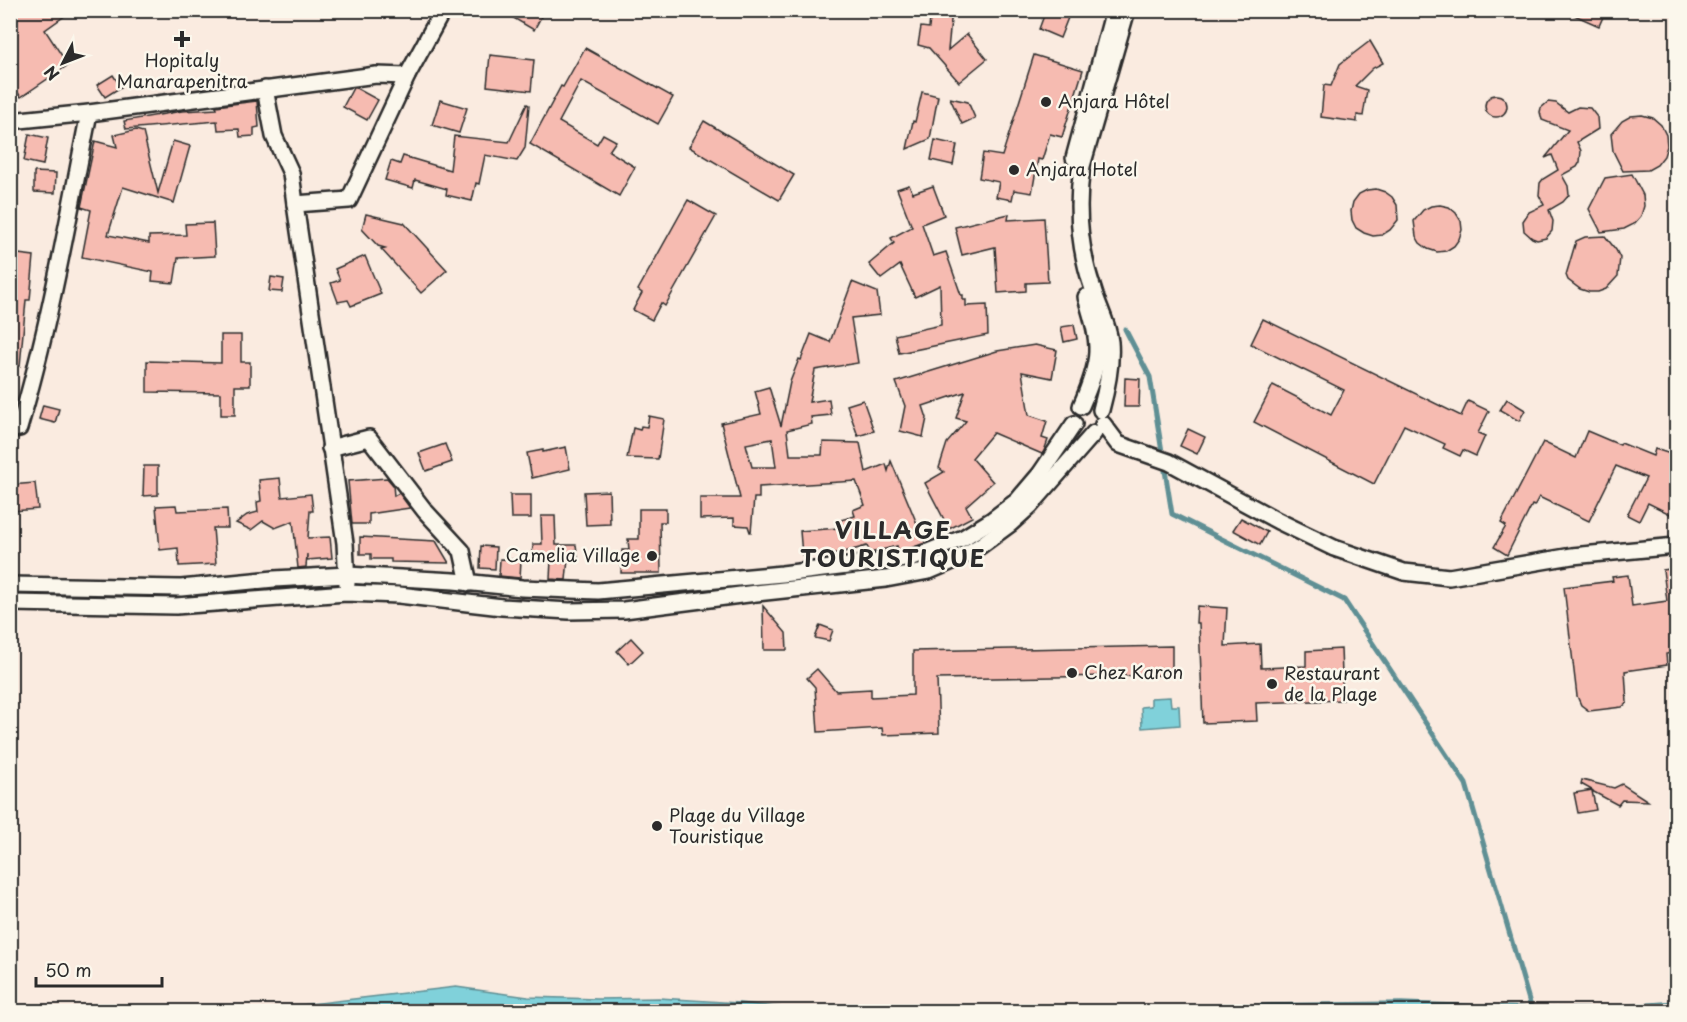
<svg xmlns="http://www.w3.org/2000/svg" width="1687" height="1022" viewBox="0 0 1687 1022" font-family="'Playpen Sans',sans-serif">
  <rect width="100%" height="100%" fill="#faebe0"/>
  <filter id="ink" filterUnits="userSpaceOnUse"><feTurbulence type="fractalNoise" baseFrequency=".0167" numOctaves="2"/><feDisplacementMap in="SourceGraphic" scale="12" xChannelSelector="R" yChannelSelector="G"/><feConvolveMatrix kernelMatrix="1 2 1 2 8 2 1 2 1" color-interpolation-filters="sRGB"/></filter>
  <g filter="url(#ink)">
    <!-- water -->
    <g fill="#80d1da" stroke="#5e8f94" stroke-width="1.5">
      <path d="M1170 697 1171 706H1179L1180 725 1142 728 1141 707 1151 706V698Z"/>
      <path d="M456 987 528 997 598 999 659 998 739 1003 811 1011H251Z"/>
      <path d="M1676 1001V1012L1179 1011 1268 1004 1401 1002 1531 1007 1591 1008Z"/>
    </g>
    <g fill="none" stroke-linecap="round" stroke-linejoin="round">
      <!-- stream -->
      <path stroke="#5e8f94" stroke-width="5" d="M1125 329 1150 377 1172 514 1344 600 1466 784 1531 1007"/>
    </g>
    <!-- building -->
    <g fill="#f6bbb1" stroke="#2b2b2b" stroke-width="1.5" fill-rule="evenodd">
      <path d="M10 10H73L45 30 68 65 21 97 10 82Z"/>
      <path d="M500 10H530L541 17 534 30Z"/>
      <path d="M931 10H952L948 50 967 34 987 59 959 82 929 48 918 45 921 27 929 28Z"/>
      <path d="M1046 10H1071L1060 38 1039 29Z"/>
      <path d="M1563 10H1606L1599 26Z"/>
      <path d="M1370 41 1383 63 1373 68 1355 86 1367 90 1363 116 1357 115V122L1321 117 1324 85 1331 86 1340 64Z"/>
      <path d="M585 48 673 97 658 124 581 81 559 122 597 144 603 134 616 141 609 151 635 167 619 196 530 144 561 86 563 87Z"/>
      <path d="M490 55 534 60 531 91 487 86Z"/>
      <path d="M1034 55 1083 70 1062 137 1050 134 1042 160 1038 159 1032 193 1014 190 1012 200 996 197 999 182 979 178 983 153 1002 156Z"/>
      <path d="M113 75 121 87 105 97 97 85Z"/>
      <path d="M353 88H356L378 100 367 120 343 107Z"/>
      <path d="M922 92 938 96 930 139 907 149 913 121 915 122Z"/>
      <circle cx="1496" cy="106" r="11"/>
      <path d="M950 98 968 102 975 118 962 124Z"/>
      <path d="M440 100 467 108 459 133 432 125Z"/>
      <path d="M257 101 259 127 254 128V136L240 137 239 129 218 130 217 121 126 129 124 121 182 111 217 109 216 106Z"/>
      <path d="M1548 102 1556 103 1568 112 1578 107 1590 108 1597 117 1598 129 1577 142 1581 151 1580 162 1577 167 1562 175 1568 186 1569 195 1563 202 1549 210 1553 221 1552 231 1546 238 1537 240 1532 238 1524 231 1523 221 1529 212 1544 205 1539 195 1540 183 1543 179 1558 170 1552 155 1545 158 1568 130 1542 120 1540 112 1541 108Z"/>
      <path d="M527 104 529 105 525 148 517 161 485 155 479 184 476 183 472 201 446 195 447 189 415 180 413 188 385 180 391 161 400 164 403 156 450 170 454 136 509 142Z"/>
      <path d="M1642 115 1653 118 1661 125 1666 135 1667 146 1664 156 1657 165 1648 170 1623 171 1613 151 1611 134 1622 121 1631 116Z"/>
      <path d="M704 121 794 175 779 200 689 147Z"/>
      <path d="M136 130 143 132 158 193 173 141 190 146 174 203 123 187 108 235 149 243V236L186 235 185 224 213 223 215 256 178 258 174 283 152 281 153 272 82 257 91 210 81 207 95 141 117 147 114 135Z"/>
      <path d="M29 134 48 138 43 165 24 161Z"/>
      <path d="M935 140 957 145 953 165 931 160Z"/>
      <path d="M34 172 56 173 55 193 34 192Z"/>
      <path d="M1632 174 1643 195 1644 206 1641 216 1634 224 1624 229 1601 232 1589 209 1605 178Z"/>
      <path d="M909 185 913 193 933 186 944 215 922 224 933 256 946 252 961 295H963V300H966V306L987 305 988 335 899 353 895 335 941 325 940 285 915 297 900 265 881 279 869 264 894 243 891 238 912 227 897 189Z"/>
      <path d="M1376 189 1385 192 1392 197 1397 205 1398 220 1390 230 1382 235 1373 236 1364 233 1356 228 1352 220 1351 211 1353 202 1359 194 1367 190Z"/>
      <path d="M688 200 716 216 665 306 661 303 652 320 633 310 642 293 638 290Z"/>
      <path d="M1440 205 1449 207 1456 213 1461 221 1462 230 1459 239 1454 246 1446 251 1437 252 1428 249 1420 243 1416 236 1414 221 1423 210 1431 206Z"/>
      <path d="M366 214 404 223 447 270 421 293 381 249 385 248 378 246 362 229Z"/>
      <path d="M1009 214 1008 220 1044 218 1048 282 1026 283V291L998 293 995 247 962 255 955 227Z"/>
      <path d="M1605 236 1616 250 1620 258 1618 276 1606 289 1598 292H1589L1580 289 1568 280 1566 275 1576 241 1585 237Z"/>
      <path d="M10 253 34 256 30 300H26L20 366H10Z"/>
      <path d="M365 256 381 294 351 306 348 300 338 302 331 283 340 280 335 269Z"/>
      <path d="M271 277 284 279 282 292 269 291Z"/>
      <path d="M852 282 877 292 880 315 851 318 858 363 815 370 809 402 829 399 831 415 811 417 812 424 787 430 790 455H822L823 442 860 443 866 472 886 464 888 471 891 461 925 543 911 548 898 550 897 546 870 553 867 546 841 553 802 555 800 531 839 528 837 521 855 516 853 510 865 505 856 481 759 487V498H754L751 532H750L748 526 734 525V518L700 519V498H740L721 423 761 414 755 391 769 387 781 426 790 382 799 359 801 360 811 334 830 342ZM772 439 776 467H752L746 444Z"/>
      <path d="M1263 319 1461 416 1468 401 1489 411 1478 433 1485 436 1476 456 1463 450 1460 456 1443 448 1445 444 1404 425 1374 484 1254 422 1273 385 1331 415 1344 390 1251 344Z"/>
      <path d="M1074 325 1077 339 1064 342 1061 327Z"/>
      <path d="M221 335H241V362H250V386H235V415H221V393L147 392V361L221 363Z"/>
      <path d="M1035 345 1057 350 1052 378 1022 372 1029 415 1047 421 1042 438 1048 440 1044 451 1042 454 993 433 972 458 993 482 966 506 972 517 949 529 925 483 944 472 939 468 947 443 966 421 956 418 965 392 923 406 927 418 923 437 900 431 905 406 896 382 997 351Z"/>
      <path d="M1125 378 1140 379 1139 407H1124Z"/>
      <path d="M1507 399 1525 410 1519 421 1500 410Z"/>
      <path d="M863 400 874 431 858 436 847 405Z"/>
      <path d="M43 405 59 409 55 423 39 419Z"/>
      <path d="M649 416 664 419 658 459 627 458 633 428 640 430 641 426 647 427Z"/>
      <path d="M1188 429 1205 437 1197 454 1180 446Z"/>
      <path d="M1587 431 1620 445 1621 443 1653 456 1655 449 1677 456V480L1671 498 1677 501V505L1672 515 1648 503 1639 521 1627 515 1646 478 1616 466 1589 521 1539 497 1534 506 1532 505 1507 555 1494 547 1506 526 1501 523 1543 442 1576 458Z"/>
      <path d="M445 444 452 462 426 471 419 453Z"/>
      <path d="M566 447 570 469 532 478 527 453 543 450V452Z"/>
      <path d="M144 466H158V495L143 496Z"/>
      <path d="M280 478 282 497 311 494 313 511H310L308 538 330 537 332 558 307 560V554L306 567 298 568 293 521 275 528 263 521 251 530 236 523 247 515 258 512 257 502 261 501 259 480Z"/>
      <path d="M387 478 393 485 394 496 399 493 410 508 369 514V524H352L348 481Z"/>
      <path d="M35 483 38 509 12 511 10 485Z"/>
      <path d="M609 491 610 524 586 525 584 492Z"/>
      <path d="M510 495H531V518H511Z"/>
      <path d="M176 505 177 511 227 509 228 528H213L216 564 179 566 178 548 160 550 156 506Z"/>
      <path d="M639 509H666V522H660L661 573H621L622 550H629L628 539H639Z"/>
      <path d="M541 516H555L556 545H576L578 558 568 559 566 580 550 579 551 560 532 559 533 544H542Z"/>
      <path d="M1241 518 1267 532 1260 545 1233 530Z"/>
      <path d="M360 537 436 541 449 563 391 562V559H371V554H360Z"/>
      <path d="M481 546 496 547 495 569 480 568Z"/>
      <path d="M500 559 521 560 520 578 499 576Z"/>
      <path d="M1677 568V652L1666 654 1667 665 1625 671 1627 703 1622 707 1589 711 1581 705 1577 696 1564 587 1613 581 1612 577 1628 575 1632 606 1667 601 1663 570Z"/>
      <path d="M763 606 786 633 787 650H764Z"/>
      <path d="M1197 606 1227 608 1225 646 1260 644 1261 668 1306 666V651L1341 649 1343 700 1256 703 1257 721 1203 723 1199 623H1196Z"/>
      <path d="M820 625 833 630 829 641 815 638Z"/>
      <path d="M631 638 643 651 629 664 617 651Z"/>
      <path d="M1172 646V675L937 679 939 733 883 735 882 728 818 732 815 687 807 678 817 669 836 691 871 689V697L913 695V651Z"/>
      <path d="M1582 780 1614 788 1622 784 1648 801 1622 800 1618 805 1592 791 1596 810 1578 813 1574 793 1592 790 1581 784Z"/>
    </g>
    <g fill="none" stroke-linecap="round" stroke-linejoin="round">
      <!-- street casing -->
      <g stroke="#2b2b2b" stroke-width="20">
        <g id="street">
          <path d="M265 89 274 136 291 173 295 204"/>
          <path d="M10 121 89 113 376 75 407 76"/>
          <path d="M1074 158 1114 10"/>
          <path d="M1081 406C1102 358 1101 346 1086 297"/>
          <path d="M1101 410C1107 388 1112 365 1110 342 1108 323 1098 307 1093 289 1079 249 1076 208 1082 166L1127 10"/>
          <path d="M1103 424 1118 444 1169 462 1278 521 1334 548 1404 572 1449 577 1572 556 1676 546"/>
          <path d="M10 430 19 428C50 325 68 219 89 113"/>
          <path d="M330 448 369 438 425 511 462 551 469 583"/>
          <path d="M347 584 345 543 295 204 349 200 407 76 443 10"/>
          <path d="M10 585 181 588 274 579 347 575 454 581 522 588 598 591 782 574 913 558 963 538 992 520 1017 501 1040 474 1074 424"/>
          <path d="M10 603 176 606 346 593 399 595 502 607 569 611 624 610 756 593 886 579 929 571 955 560 980 546 1010 524 1030 506 1094 433"/>
        </g>
      </g>
      <!-- street -->
      <use href="#street" stroke="#fbf7ec" stroke-width="15"/>
    </g>
  </g>
  <!-- markers -->
  <g fill="#2b2b2b" stroke="#fbf7ec" stroke-width="2">
    <path d="M179 30h6v6h6v6h-6v6h-6v-6h-6v-6h6z"/>
    <circle cx="1046" cy="102" r="6"/>
    <circle cx="1014" cy="170" r="6"/>
    <circle cx="652" cy="556" r="6"/>
    <circle cx="1072" cy="673" r="6"/>
    <circle cx="1272" cy="684" r="6"/>
    <circle cx="657" cy="826" r="6"/>
  </g>
  <g text-anchor="middle" stroke-width="5" stroke-linejoin="round" paint-order="stroke">
    <!-- poi labels -->
    <g font-size="18" fill="#2b2b2b" stroke="#fbf7ec" text-anchor="start">
      <text x="182" y="67" text-anchor="middle">Hopitaly<tspan x="182" dy="21">Manarapenitra</tspan></text>
      <text x="1058" y="108">Anjara Hôtel</text>
      <text x="1026" y="176">Anjara Hotel</text>
      <text x="640" y="562" text-anchor="end">Camelia Village</text>
      <text x="1084" y="679">Chez Karon</text>
      <text x="1284" y="680">Restaurant<tspan x="1284" dy="21">de la Plage</tspan></text>
      <text x="669" y="822">Plage du Village<tspan x="669" dy="21">Touristique</tspan></text>
    </g>
    <!-- district labels -->
    <g font-size="24" font-weight="bold" letter-spacing="1.5" fill="#2b2b2b" stroke="#fbf7ec">
      <text x="893" y="539">VILLAGE<tspan x="893" dy="28">TOURISTIQUE</tspan></text>
    </g>
  </g>
  <!-- margin -->
  <rect width="1687" height="1022" fill="none" stroke="#fbf7ec" stroke-width="36"/>
  <rect x="18" y="18" width="1651" height="986" fill="none" stroke="#2b2b2b" stroke-width="2" filter="url(#ink)"/>
  <!-- north arrow -->
  <g transform="translate(63 63) rotate(228)" stroke="#fbf7ec" stroke-width="4.5" paint-order="stroke">
  <path d="M0-4.5L10 22L0 15L-10 22Z" fill="#2b2b2b"/>
  <text y="-9" font-size="16" font-weight="bold" text-anchor="middle" fill="#2b2b2b">N</text>
  </g>
  <!-- scale -->
  <path d="M36 977v9h126v-9" fill="none" stroke="#2b2b2b" stroke-width="3"/>
  <text x="45" y="977" font-size="18" fill="#2b2b2b" stroke="#fbf7ec" stroke-width="4.5" paint-order="stroke">50 m</text>
</svg>
